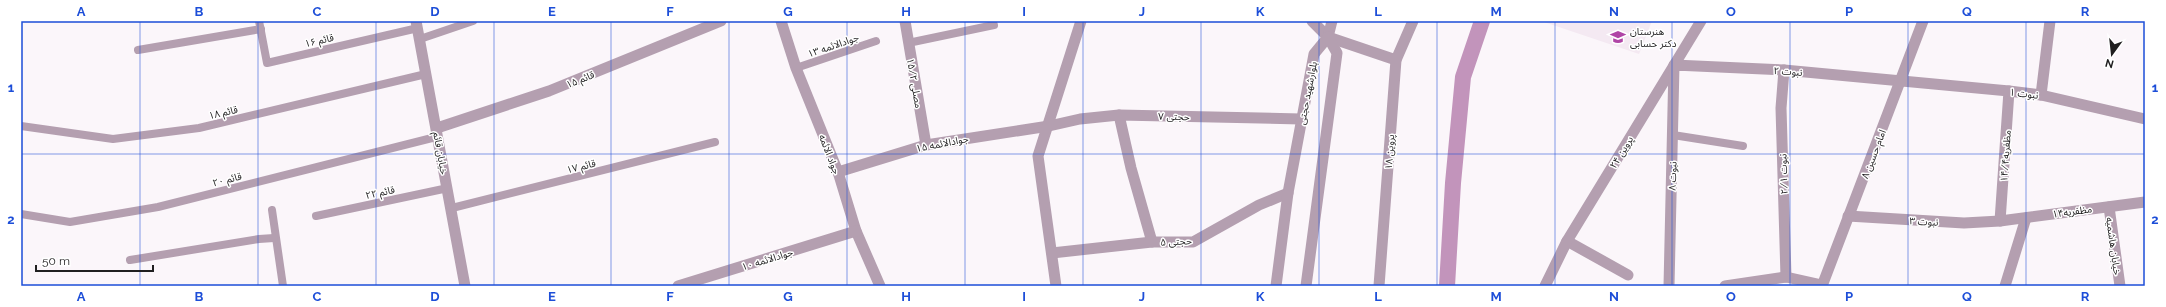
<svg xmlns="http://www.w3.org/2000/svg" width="2166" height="307" viewBox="0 0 2166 307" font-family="Raleway,'Noto Sans Arabic',sans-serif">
  <rect width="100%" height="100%" fill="#fbf6fa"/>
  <!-- built -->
  <path fill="#f4e9f2" d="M1541 21H1652L1639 54Z"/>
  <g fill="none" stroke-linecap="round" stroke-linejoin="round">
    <!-- canal -->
    <path stroke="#c294bb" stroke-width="16" d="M1447 286 1453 183 1463 77 1482 21"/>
    <!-- service -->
    <g stroke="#b49fb0" stroke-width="8">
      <path d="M259 21 267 63 418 28"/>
      <path d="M420 39 473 21"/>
      <path d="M908 43 994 25"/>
      <path d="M138 50 261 29"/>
      <path d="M796 68 876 41"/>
      <path d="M21 126 113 139 199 128 426 74"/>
      <path d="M1673 135 1743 146"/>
      <path d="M452 208 715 142"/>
      <path d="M272 210 283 286"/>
      <path d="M21 214 70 222 158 207 436 137"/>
      <path d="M316 216 448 188"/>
      <path d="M130 260 259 239 274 238"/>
    </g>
    <!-- minor -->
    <g stroke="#b49fb0" stroke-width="11">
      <path d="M781 21 796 68 838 172 856 231 880 286"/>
      <path d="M905 21 926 145"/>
      <path d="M1312 21 1328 37 1396 60"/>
      <path d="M1784 70 1781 108 1786 277"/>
      <path d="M2041 95 2050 21"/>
      <path d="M1119 115 1131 168 1152 242"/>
      <path d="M437 128 549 91 721 21"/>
      <path d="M838 172 926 145 1049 126 1080 119 1119 115 1301 119"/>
      <path d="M2109 207 2120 286"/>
      <path d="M1848 216 1964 223 2000 221 2145 202"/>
      <path d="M2000 221 2009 91"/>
      <path d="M1567 241 1628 275"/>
      <path d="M1052 253 1152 242H1193L1259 205 1288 193"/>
      <path d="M678 286 856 231"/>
      <path d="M1056 286 1038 156 1081 21"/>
      <path d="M1276 286 1288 193 1314 54 1328 37 1332 21"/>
      <path d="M1306 286 1337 53 1328 37"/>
      <path d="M1379 286 1396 60 1413 21"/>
      <path d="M1545 286 1567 241 1701 21"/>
      <path d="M1669 286 1674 65 1784 70 2009 91 2041 95 2145 119"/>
      <path d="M1725 286 1786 277 1822 285"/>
      <path d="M2005 286 2026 218"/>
    </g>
    <!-- tertiary -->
    <g stroke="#b49fb0" stroke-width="11">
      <path d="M416 21 465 286"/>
      <path d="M1822 286 1923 21"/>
    </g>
  </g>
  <!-- grid -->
  <path fill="none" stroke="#1d4ed8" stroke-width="1" stroke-opacity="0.55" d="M140 21V286M258 21V286M376 21V286M494 21V286M611 21V286M729 21V286M847 21V286M965 21V286M1083 21V286M1201 21V286M1319 21V286M1437 21V286M1555 21V286M1672 21V286M1790 21V286M1908 21V286M2026 21V286M21 154H2145"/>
  <!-- icons -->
  <defs>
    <g id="school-bare" transform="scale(1.2)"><path d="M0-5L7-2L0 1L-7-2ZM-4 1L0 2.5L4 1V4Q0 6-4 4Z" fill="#b045a6" stroke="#fff" stroke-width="2.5" paint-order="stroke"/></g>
  </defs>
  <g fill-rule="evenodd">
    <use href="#school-bare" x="1618" y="37"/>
  </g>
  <g text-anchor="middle" stroke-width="3" stroke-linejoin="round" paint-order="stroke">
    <!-- poi labels -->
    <g font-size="10" fill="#201f20" stroke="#fff" text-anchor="start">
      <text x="1630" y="35">هنرستان<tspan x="1630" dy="12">دکتر حسابی</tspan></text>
    </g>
    <!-- street labels -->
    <g font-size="10" fill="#201f20" stroke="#fff">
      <text transform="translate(319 40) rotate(-13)" y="4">قائم ۱۶</text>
      <text transform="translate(833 45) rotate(-19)" y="4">جوادالائمه ۱۳</text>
      <text transform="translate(1788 71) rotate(4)" y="4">نبوت ۲</text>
      <text transform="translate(580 79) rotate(-22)" y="4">قائم ۱۵</text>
      <text transform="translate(915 83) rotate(80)" y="4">مصلی ۱۵/۲</text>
      <text transform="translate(1307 93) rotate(-79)" y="4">بلوارشهید حجتی</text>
      <text transform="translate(2024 93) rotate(7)" y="4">نبوت ۱</text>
      <text transform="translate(223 112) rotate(-13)" y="4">قائم ۱۸</text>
      <text transform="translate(1174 116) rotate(1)" y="4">حجتی ۷</text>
      <text transform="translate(942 143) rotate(-11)" y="4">جوادالائمه ۱۵</text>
      <text transform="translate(1389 152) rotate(-86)" y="4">پروین ۱۸</text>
      <text transform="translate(1621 152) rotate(-59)" y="4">پروین ۲۴</text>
      <text transform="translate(441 153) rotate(80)" y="4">خیابان قائم</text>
      <text transform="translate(830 154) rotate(69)" y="4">جواد الائمه</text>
      <text transform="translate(1873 154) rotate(-69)" y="4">امام حسین ۸</text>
      <text transform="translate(2005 156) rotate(-86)" y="4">مظفریه۱۴/۴</text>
      <text transform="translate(581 166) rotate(-14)" y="4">قائم ۱۷</text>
      <text transform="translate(1783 174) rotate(-92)" y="4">نبوت ۲/۱</text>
      <text transform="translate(1672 176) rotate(-88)" y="4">نبوت ۸</text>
      <text transform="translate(227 179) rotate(-14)" y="4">قائم ۲۰</text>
      <text transform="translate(380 192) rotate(-12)" y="4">قائم ۲۲</text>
      <text transform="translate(2072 211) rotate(-8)" y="4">مظفریه۱۴</text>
      <text transform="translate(1924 221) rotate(3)" y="4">نبوت ۳</text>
      <text transform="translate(1176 241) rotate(-3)" y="4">حجتی ۵</text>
      <text transform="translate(2114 246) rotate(82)" y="4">خیابان هاشمیه</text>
      <text transform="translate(767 259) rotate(-17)" y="4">جوادالائمه ۱۰</text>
    </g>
  </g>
  <!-- border -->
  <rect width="2166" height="307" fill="none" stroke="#ffffff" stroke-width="44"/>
  <!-- north arrow -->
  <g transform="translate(2112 54) rotate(195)" stroke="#ffffff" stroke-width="3" paint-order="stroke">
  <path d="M0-3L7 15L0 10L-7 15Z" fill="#201f20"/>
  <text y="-6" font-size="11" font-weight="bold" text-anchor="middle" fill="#201f20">N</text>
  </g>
  <!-- scale -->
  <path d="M36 265v6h117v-6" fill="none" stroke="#201f20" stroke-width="2"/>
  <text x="42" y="265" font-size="12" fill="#201f20" stroke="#ffffff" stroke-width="3" paint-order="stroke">50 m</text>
  <rect x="22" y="22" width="2122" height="263" fill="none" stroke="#1d4ed8" stroke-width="1.5"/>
  <g font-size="13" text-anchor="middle" font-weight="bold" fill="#1d4ed8">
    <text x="81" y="16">A</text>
    <text x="199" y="16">B</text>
    <text x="317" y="16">C</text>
    <text x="435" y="16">D</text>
    <text x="552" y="16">E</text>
    <text x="670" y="16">F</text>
    <text x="788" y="16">G</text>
    <text x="906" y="16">H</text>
    <text x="1024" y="16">I</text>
    <text x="1142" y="16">J</text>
    <text x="1260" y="16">K</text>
    <text x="1378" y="16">L</text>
    <text x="1496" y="16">M</text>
    <text x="1614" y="16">N</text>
    <text x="1731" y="16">O</text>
    <text x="1849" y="16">P</text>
    <text x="1967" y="16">Q</text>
    <text x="2085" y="16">R</text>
    <text x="11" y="92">1</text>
    <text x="2155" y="92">1</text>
    <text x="11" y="224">2</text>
    <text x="2155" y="224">2</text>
    <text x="81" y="301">A</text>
    <text x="199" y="301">B</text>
    <text x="317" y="301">C</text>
    <text x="435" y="301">D</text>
    <text x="552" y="301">E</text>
    <text x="670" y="301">F</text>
    <text x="788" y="301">G</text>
    <text x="906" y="301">H</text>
    <text x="1024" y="301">I</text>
    <text x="1142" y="301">J</text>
    <text x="1260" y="301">K</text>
    <text x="1378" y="301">L</text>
    <text x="1496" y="301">M</text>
    <text x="1614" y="301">N</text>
    <text x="1731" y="301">O</text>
    <text x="1849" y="301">P</text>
    <text x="1967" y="301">Q</text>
    <text x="2085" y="301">R</text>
  </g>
</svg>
